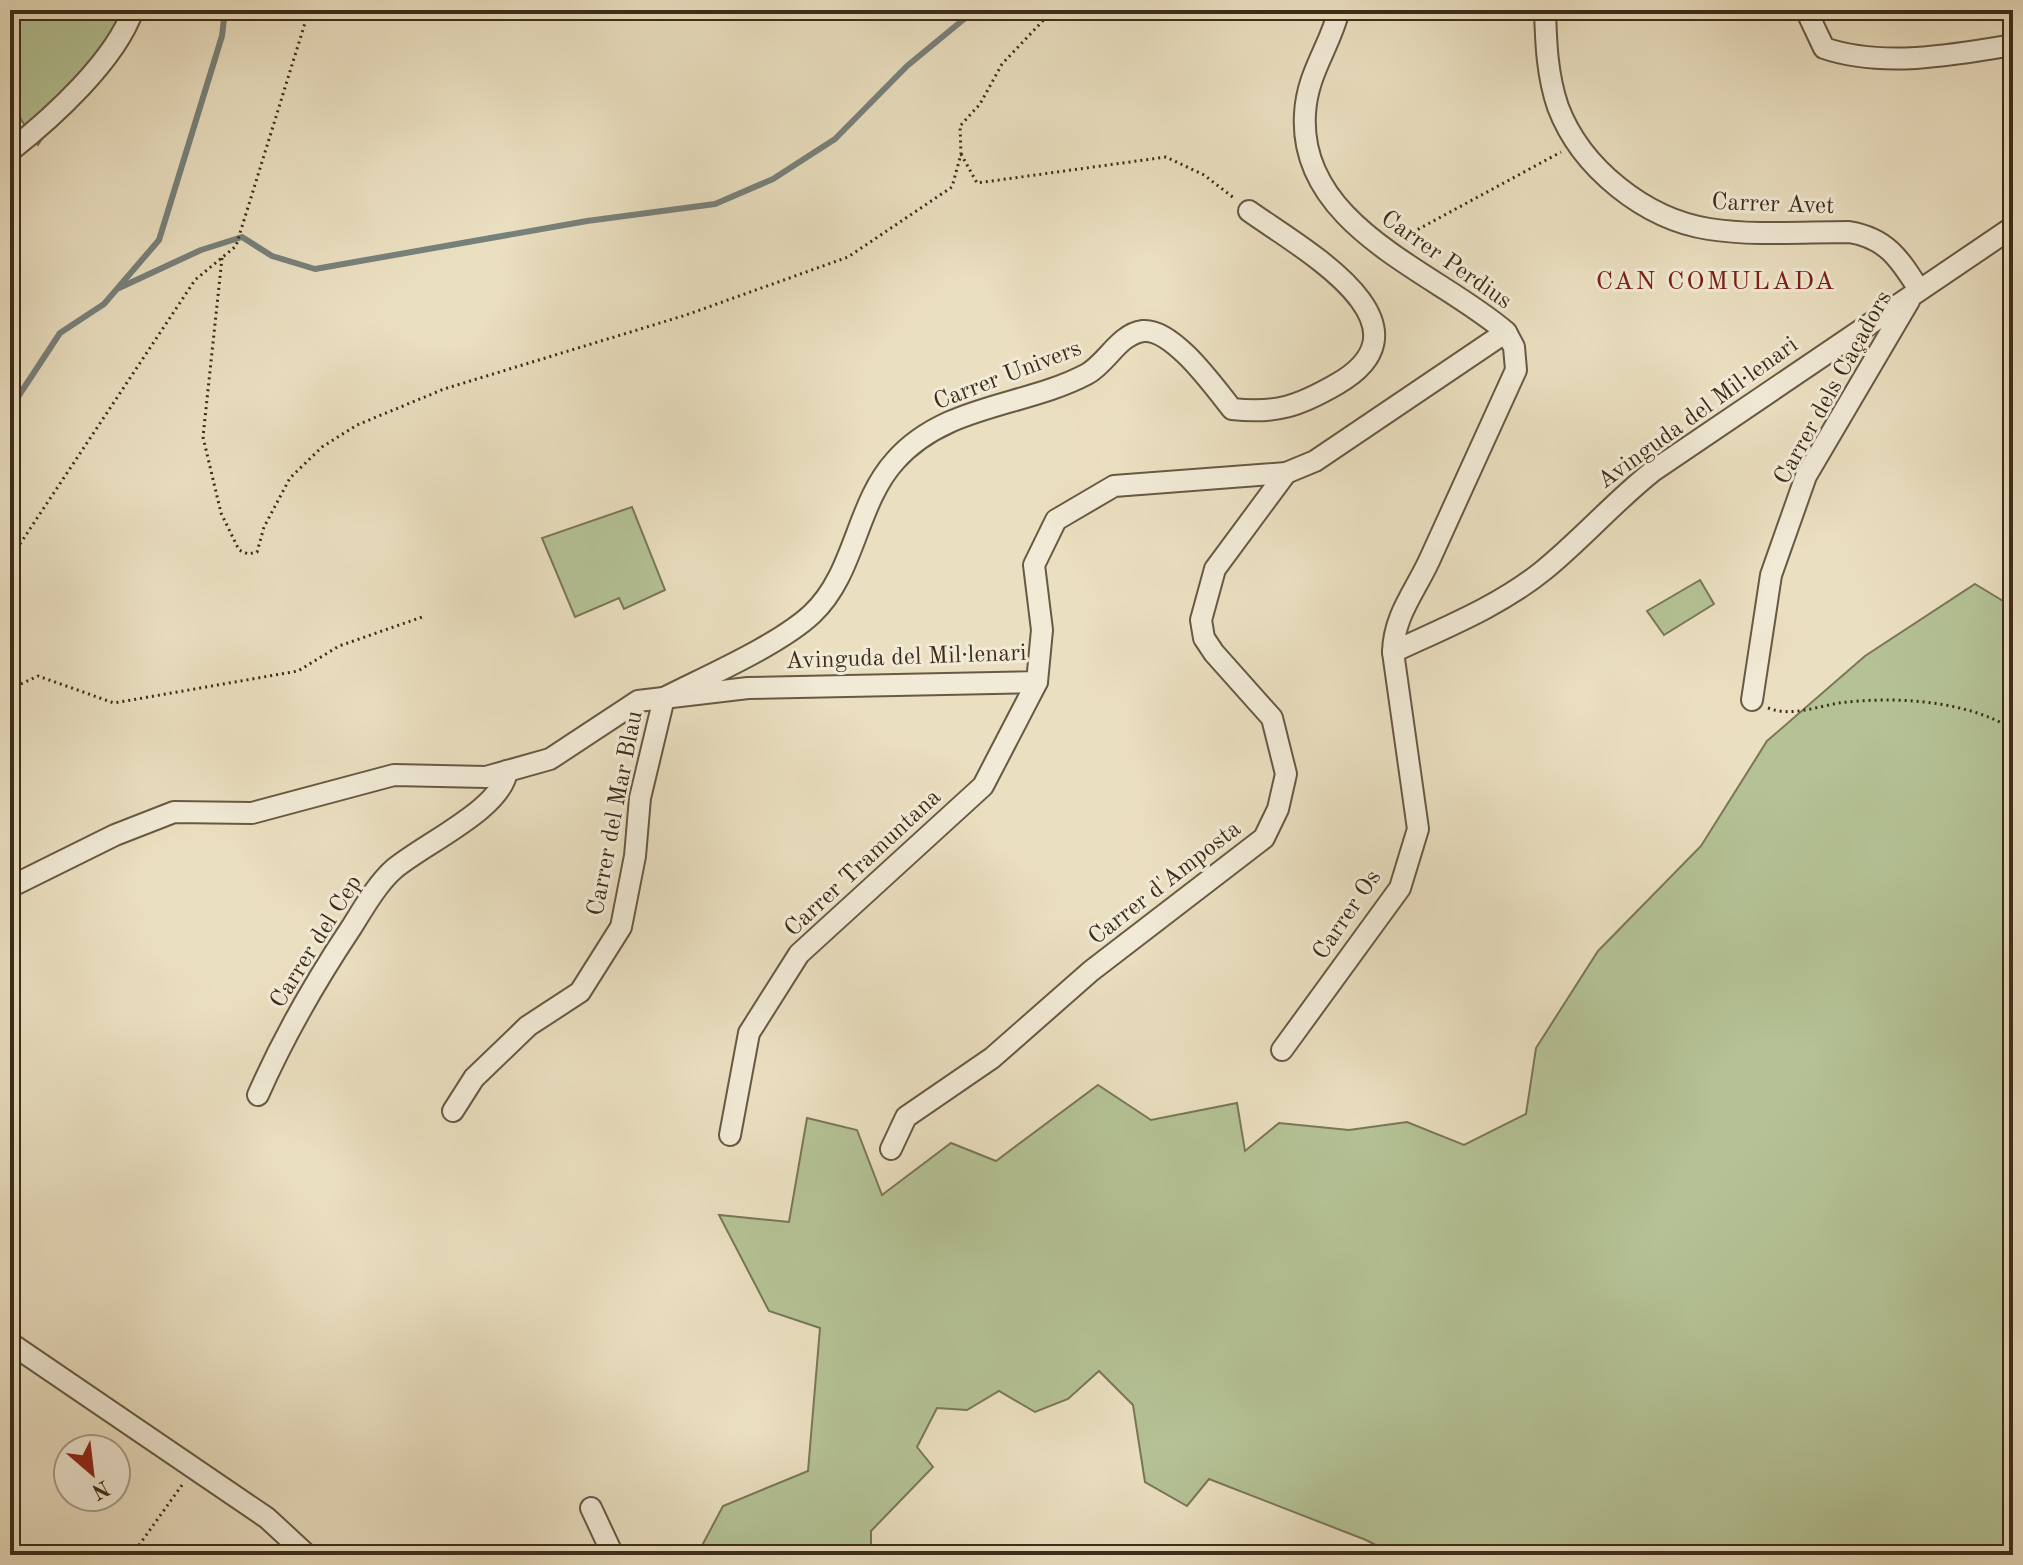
<svg xmlns="http://www.w3.org/2000/svg" width="2023" height="1565" viewBox="0 0 2023 1565" font-family="'Old Standard TT',serif">
  <rect width="100%" height="100%" fill="#eadfc0"/>
  <filter id="stains"><feTurbulence type="fractalNoise" baseFrequency=".0025" numOctaves="4"/><feColorMatrix values="0 0 0 0 .2 0 0 0 0 .09 0 0 0 0 .02 0 0 0 .5 -.17"/></filter>
  <radialGradient id="worn" r=".72"><stop offset=".6" stop-color="#630" stop-opacity="0"/><stop offset="1" stop-color="#630" stop-opacity=".3"/></radialGradient>
  <!-- green -->
  <g fill="#b4c295" stroke="#787757" stroke-width="2">
    <path d="M10 10H125L38 145 10 103Z"/>
    <path d="M632 507 665 590 624 609 619 598 575 617 542 538Z"/>
    <path d="M1700 580 1714 604 1664 635 1647 611Z"/>
    <path d="M1975 584 2013 607V1555H1395L1366 1540 1209 1479 1187 1506 1145 1482 1133 1405 1099 1371 1068 1399 1035 1412 999 1391 967 1410 937 1408 917 1447 933 1467 871 1531V1555H697L723 1506 808 1471 820 1328 769 1311 719 1215 789 1222 807 1118 857 1130 882 1195 951 1143 996 1161 1098 1085 1151 1120 1237 1103 1245 1151 1279 1123 1349 1130 1407 1122 1464 1145 1526 1114 1536 1048 1598 951 1701 846 1767 741 1865 656Z"/>
  </g>
  <g fill="none" stroke-linecap="round" stroke-linejoin="round">
    <!-- stream -->
    <g stroke="#77817b" stroke-width="6">
      <path d="M119 288 201 250 242 237 272 256 315 269 587 221 715 204 773 179 835 139 907 66 975 10"/>
      <path d="M10 409 60 333 104 304 159 240 222 36 225 10"/>
    </g>
    <!-- minor casing -->
    <g stroke="#685943" stroke-width="24">
      <g id="minor">
        <path d="M1339 10C1330 47 1307 73 1305 114 1298 227 1437 272 1506 332"/>
        <path d="M1545 10C1546 43 1547 75 1558 107 1581 168 1645 219 1709 229 1754 236 1803 232 1849 232 1886 238 1899 258 1918 288"/>
        <path d="M1806 10 1824 48C1882 68 1954 55 2013 45"/>
        <path d="M10 151C52 118 115 61 133 10"/>
        <path d="M1752 700 1771 575 1806 476 1909 301"/>
        <path d="M10 887 115 835 174 812 252 813 394 775 486 777 550 759 638 701 748 688 1037 682 1042 630 1034 565 1056 520 1114 486 1286 473 1315 461 1506 332 1514 347 1516 370C1487 434 1458 498 1429 561 1414 593 1394 616 1393 652 1444 628 1500 606 1544 570 1582 539 1614 502 1653 471L2013 227"/>
        <path d="M1282 1050 1400 888 1418 829 1393 652"/>
        <path d="M258 1095C284 1036 315 982 351 928 363 909 377 884 394 869 425 843 502 809 507 771"/>
        <path d="M453 1111 474 1078 528 1026 580 992 621 927 635 856 640 798 664 698C705 677 779 645 812 614 855 574 856 504 895 461 945 404 1025 407 1087 374 1107 363 1119 334 1143 331 1173 328 1215 388 1232 409 1276 414 1299 406 1337 384 1441 324 1299 247 1249 211"/>
        <path d="M730 1135 749 1033 799 954 983 786 1037 682"/>
        <path d="M891 1149 906 1117 992 1058 1091 971 1264 838 1278 809 1286 774 1272 718 1214 653 1204 638 1201 620 1215 569 1286 473"/>
        <path d="M10 1343 267 1518 307 1555"/>
        <path d="M591 1508 613 1555"/>
      </g>
    </g>
    <!-- path -->
    <g stroke="#3d2c19" stroke-width="3" stroke-dasharray="2 4" stroke-linecap="butt">
      <path d="M961 154 977 183 1166 157 1204 175 1234 198"/>
      <path d="M1402 238 1561 152"/>
      <path d="M222 258 203 437 221 513 239 550 248 554 257 552 264 527 290 478 322 447 357 425 444 389 686 315 848 257 952 187 961 154 960 126 980 104 1002 64 1053 10"/>
      <path d="M10 559 195 280 236 246 309 10"/>
      <path d="M10 689 38 676 114 703 298 671 339 646 425 616"/>
      <path d="M1768 708C1791 717 1815 707 1839 703 1894 696 1965 700 2013 729"/>
      <path d="M132 1555 182 1485"/>
    </g>
    <!-- minor -->
    <use href="#minor" stroke="#f1ead6" stroke-width="20"/>
  </g>
  <g text-anchor="middle" stroke-width="6" stroke-linejoin="round" paint-order="stroke">
    <!-- street labels -->
    <g font-size="24" fill="#3d2c19" stroke="#f1ead6">
      <text transform="translate(1773 203) rotate(2)" y="8">Carrer Avet</text>
      <text transform="translate(1447 259) rotate(35)" y="8">Carrer Perdius</text>
      <text transform="translate(1007 374) rotate(-21)" y="8">Carrer Univers</text>
      <text transform="translate(1832 387) rotate(-61)" y="8">Carrer dels Caçadors</text>
      <text transform="translate(1697 412) rotate(-36)" y="8">Avinguda del Mil·lenari</text>
      <text transform="translate(906 656) rotate(-2)" y="8">Avinguda del Mil·lenari</text>
      <text transform="translate(614 813) rotate(-79)" y="8">Carrer del Mar Blau</text>
      <text transform="translate(862 862) rotate(-43)" y="8">Carrer Tramuntana</text>
      <text transform="translate(1164 882) rotate(-38)" y="8">Carrer d'Amposta</text>
      <text transform="translate(1346 914) rotate(-56)" y="8">Carrer Os</text>
      <text transform="translate(315 941) rotate(-58)" y="8">Carrer del Cep</text>
    </g>
    <!-- neighbourhood labels -->
    <g font-size="26" letter-spacing="2" fill="#7a1f14" stroke="#f1ead6">
      <text x="1716" y="289">CAN COMULADA</text>
    </g>
  </g>
  <!-- margin -->
  <rect width="2023" height="1565" fill="none" stroke="#eadfc0" stroke-width="40"/>
  <rect x="12" y="12" width="1999" height="1541" fill="none" stroke="#3d2c19" stroke-width="4"/>
  <rect x="20" y="20" width="1983" height="1525" fill="none" stroke="#3d2c19" stroke-width="2"/>
  <!-- north arrow -->
  <g transform="translate(92 1473) rotate(152)"><circle r="38" fill="#f1ead6" stroke="#a99e8a" stroke-width="2"/>
  <path d="M0-6L14 30L0 20L-14 30Z" fill="#8f2418"/>
  <text y="-12" font-size="22" font-weight="bold" text-anchor="middle" fill="#3d2c19">N</text>
  </g>
  <rect width="100%" height="100%" filter="url(#stains)"/>
  <rect width="100%" height="100%" fill="url(#worn)"/>
</svg>
